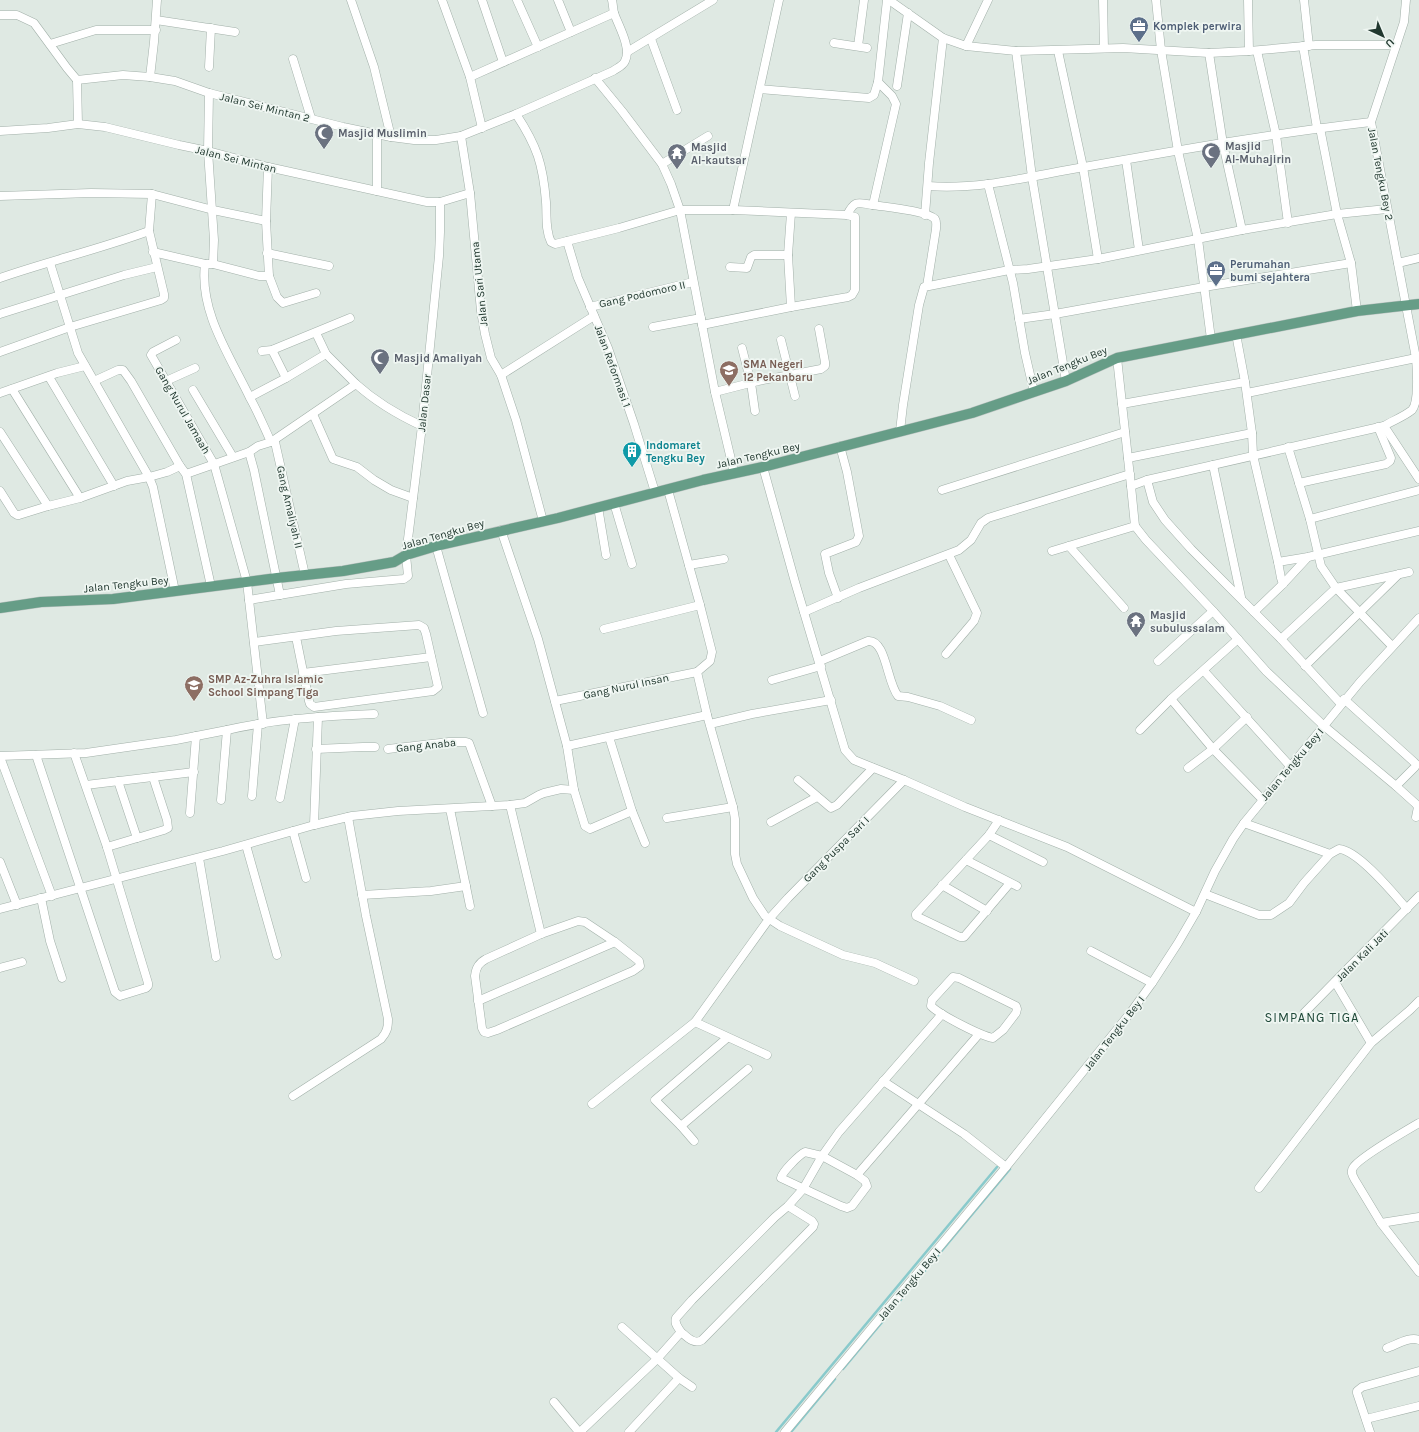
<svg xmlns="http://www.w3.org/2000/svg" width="1419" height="1432" viewBox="0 0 1419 1432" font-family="Karla,sans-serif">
  <rect width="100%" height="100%" fill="#dfe9e3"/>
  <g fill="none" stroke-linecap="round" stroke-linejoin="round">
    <!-- stream -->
    <g stroke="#89cacc" stroke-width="2.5">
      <path d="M843 1369 1010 1169"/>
      <path d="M776 1432 997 1167"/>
      <path d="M791 1432 835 1379"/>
    </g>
    <!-- minor casing -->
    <g stroke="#a2b0a9" stroke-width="9">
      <g id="minor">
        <path d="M351 0 374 67 391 137"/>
        <path d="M442 0 470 77 482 128"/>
        <path d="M482 0 503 62"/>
        <path d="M517 0 538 47"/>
        <path d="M558 0 571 32"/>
        <path d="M889 0 943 38 966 46 1016 51 1123 48 1209 53 1249 51 1316 45H1396"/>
        <path d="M1103 0 1104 48"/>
        <path d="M1156 0 1161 50 1178 151 1198 239 1211 339"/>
        <path d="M1248 0 1249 51"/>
        <path d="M1304 0 1309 46"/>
        <path d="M1406 0 1404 22 1371 122 1416 358C1417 370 1419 402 1412 410 1405 416 1392 421 1384 426L1419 479"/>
        <path d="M0 15H17L34 23 67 68 77 80"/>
        <path d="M156 20 235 32"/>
        <path d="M651 39 677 110"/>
        <path d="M834 43 867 48"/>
        <path d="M50 44 96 30H156"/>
        <path d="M858 46 864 0"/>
        <path d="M966 46 988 0"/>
        <path d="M1303 46 1317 128"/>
        <path d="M1016 51 1032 177 1066 381"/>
        <path d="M1058 51 1083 167 1098 259"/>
        <path d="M1257 51 1276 135 1288 223"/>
        <path d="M627 52 713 0"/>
        <path d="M1209 53 1223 144 1242 230"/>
        <path d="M293 59 311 118"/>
        <path d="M209 67 211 28"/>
        <path d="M150 77 154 42 157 0"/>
        <path d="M470 77 614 13"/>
        <path d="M595 78 622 111 662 164 671 184 680 210 715 392 734 472"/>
        <path d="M77 80 123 75 150 77 175 81 209 93 343 127 391 137 414 140H436L461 136 516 114 613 71C617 68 623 66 625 61 632 48 618 25 614 13 613 9 613 4 612 0"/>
        <path d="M77 80 78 124"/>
        <path d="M878 82 887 0"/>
        <path d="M897 86 908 13"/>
        <path d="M760 89 869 98 874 95 878 82 892 96 896 104 873 205C885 207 928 211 935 219 937 222 936 226 936 229L927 286"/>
        <path d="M209 93 208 151 214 240 213 264"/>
        <path d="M516 114C537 146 543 164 546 202 547 215 545 230 551 242L555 244 619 228 680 210H733L847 215 855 217V290L852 295 848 297 791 307 702 325"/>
        <path d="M1320 128 1337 214 1351 263 1357 311"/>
        <path d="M0 131 48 128 78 124 105 127 179 145 208 151 268 167 427 202H440L470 193"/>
        <path d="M377 134V191"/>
        <path d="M461 136 470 193 481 311 485 334 491 358 501 375 516 420 543 521"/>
        <path d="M1126 160 1139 250"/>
        <path d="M662 164 708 136"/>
        <path d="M268 167 266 221 269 276 277 297 283 303 316 293"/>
        <path d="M988 184 1013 283 1025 353 1034 392"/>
        <path d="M928 186C981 190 1031 176 1084 167 1179 150 1275 133 1371 122"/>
        <path d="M0 196 91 193 152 194 213 210 266 221"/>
        <path d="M733 210 779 0"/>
        <path d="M847 215C855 199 858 203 873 205"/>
        <path d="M925 215 929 163 943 38"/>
        <path d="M567 241 578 278 608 348 634 424 655 492"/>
        <path d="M153 252 205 264H213L259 276H269"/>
        <path d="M267 253 329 266"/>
        <path d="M50 263 78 353 149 477 153 487 175 591"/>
        <path d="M1398 263 1419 258"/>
        <path d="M205 264C199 312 230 356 250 398 258 412 264 427 271 442H275L305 575"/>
        <path d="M730 267 747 268 751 257 754 255H788"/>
        <path d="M0 278C49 261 100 249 149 231"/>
        <path d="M590 307 693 282"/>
        <path d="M791 307 788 255 791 213"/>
        <path d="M0 314 124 275 157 267"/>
        <path d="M1019 319 1055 314 1204 287 1351 263"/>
        <path d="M653 327 701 318"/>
        <path d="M316 333 326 354 356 384"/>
        <path d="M1236 334 1245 382 1252 433 1253 455 1278 562 1281 578 1283 584"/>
        <path d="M176 340 153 352 151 355 214 464 247 582 263 724"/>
        <path d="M781 340 795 396"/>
        <path d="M742 348 751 383 755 411"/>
        <path d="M272 350 286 378"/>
        <path d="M262 351 272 350 350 318"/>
        <path d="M0 352 70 327 161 300 164 298V294L149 231 152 194"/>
        <path d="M1117 358 1131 486 1147 480 1384 426"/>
        <path d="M501 375 594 316"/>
        <path d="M49 377 114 486"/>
        <path d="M94 381 118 370H123L131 381 180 466 186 474 211 586"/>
        <path d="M166 381 195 368"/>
        <path d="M12 389 80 498"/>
        <path d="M193 390 233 457"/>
        <path d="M715 392 758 381 821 369 825 366V362L819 329"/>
        <path d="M0 393 57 373 85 366"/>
        <path d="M1247 393 1416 358"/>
        <path d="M250 397 286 378 326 354"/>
        <path d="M1122 404 1245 382"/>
        <path d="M313 414 333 459 357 467 374 480 391 490 413 498"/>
        <path d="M900 431 903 405 919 305 924 287 1009 270 1028 269 1098 259 1242 230 1337 214 1387 209"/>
        <path d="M0 432 48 506"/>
        <path d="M1288 447 1310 519 1321 566 1336 588 1392 646"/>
        <path d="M249 452 254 470 280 595"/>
        <path d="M1128 458 1252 433"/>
        <path d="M1213 465 1241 597"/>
        <path d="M763 467 795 582 845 750 854 760 904 780 965 807 1067 847 1196 912"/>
        <path d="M186 474 249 452 258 446 271 442 356 384C376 402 398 415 422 426"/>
        <path d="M1147 480 1153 502 1165 520 1191 549 1281 639 1341 704"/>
        <path d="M1299 483 1386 464 1390 461 1391 458 1378 427"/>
        <path d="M668 490 700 605 712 652 710 661 697 672 707 715 733 807 735 819V854L737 864 753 898 765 916 780 926 843 955 875 963 914 981"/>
        <path d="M942 490 1125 432"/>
        <path d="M0 491 14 513 17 515H19L48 506 80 498 127 481 149 477 167 472 180 466"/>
        <path d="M614 503 632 564"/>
        <path d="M598 507 606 555"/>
        <path d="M1310 519 1419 490"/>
        <path d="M1135 526 1146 540 1213 611 1266 671 1324 726 1396 786 1415 767 1416 764 1414 762 1344 699"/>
        <path d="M501 530 538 639 567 746 574 790 585 826 590 829 632 811"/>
        <path d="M436 546 483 713"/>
        <path d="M1069 546 1124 608"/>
        <path d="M1052 551 1135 526 1131 486"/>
        <path d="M1278 562 1308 557 1419 531"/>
        <path d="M689 565 724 559"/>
        <path d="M838 598 829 573 825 554 856 542 859 536 847 472 840 446"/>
        <path d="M249 600 346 584 404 579 408 576 406 555 422 426 439 256 440 232V202"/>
        <path d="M804 612 859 588 959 550 971 540 981 523 988 518 1130 474"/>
        <path d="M1254 612 1283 584 1308 557"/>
        <path d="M604 629 700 605"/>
        <path d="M1281 639 1336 588 1409 572"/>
        <path d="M254 642 336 631 419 625 424 628 426 634 438 687 433 691 314 707 310 704 309 701 296 637"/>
        <path d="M946 654 974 621 977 613 949 555"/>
        <path d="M820 661 868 641C886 639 887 683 898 696L908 697 940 706 971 720"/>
        <path d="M1158 661 1213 611"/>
        <path d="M1305 666 1399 574"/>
        <path d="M1204 671 1290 766"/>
        <path d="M303 673 431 657"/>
        <path d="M772 680 821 666"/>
        <path d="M1171 699 1213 749 1263 800"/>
        <path d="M555 701 697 672"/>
        <path d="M710 724 752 714 831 700"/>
        <path d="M1140 730 1171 699 1238 639"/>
        <path d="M609 737 632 811 645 843"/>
        <path d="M567 746 707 715"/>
        <path d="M316 749 363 747H375"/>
        <path d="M388 749 449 742H466L469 743 492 806"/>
        <path d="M36 755 115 992 120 996 146 988 148 986V983L107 847 74 753"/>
        <path d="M0 756 86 753 176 740 227 730"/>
        <path d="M0 757 52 896"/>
        <path d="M1188 768 1213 749 1247 717"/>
        <path d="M798 780 831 808 837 805 873 768"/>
        <path d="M118 781 137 838"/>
        <path d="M86 785 194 772"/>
        <path d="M1396 786 1416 804 1418 807 1416 817"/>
        <path d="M252 796 258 724"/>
        <path d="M280 798 295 719"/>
        <path d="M221 800 227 730C275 719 325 716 374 714"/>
        <path d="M510 805 541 934"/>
        <path d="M450 809 470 906"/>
        <path d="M190 813 196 736"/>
        <path d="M667 818 733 807"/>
        <path d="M999 820 989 835 916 914V916L960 937H964L1010 883"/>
        <path d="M771 822 817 797"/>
        <path d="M1244 823 1330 854 1339 849C1358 850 1394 894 1407 909"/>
        <path d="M314 825 318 717"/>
        <path d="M293 831 306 878"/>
        <path d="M989 835 1043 862"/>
        <path d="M246 845 277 955"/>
        <path d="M107 847 164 830 168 828 167 820 153 777"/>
        <path d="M199 858 216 957"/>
        <path d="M966 860 1017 886"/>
        <path d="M0 862 17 905"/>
        <path d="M942 885 987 911"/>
        <path d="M1205 894 1259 915H1271L1289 903 1304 883 1330 854"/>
        <path d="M362 895 431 891 466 886"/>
        <path d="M41 898 50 941 62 978"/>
        <path d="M0 909 223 851 314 825 352 816 398 811 510 805 525 803 539 795 544 793 561 789 574 790"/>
        <path d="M578 921 585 922 615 942 639 961 640 966 633 971 497 1030 488 1033 484 1032 482 1028 475 976C476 967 479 963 486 959L541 934Z"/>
        <path d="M1091 951 1152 983"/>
        <path d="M0 968 22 962"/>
        <path d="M953 977 959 978 1016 1006 1017 1009 1016 1013 1003 1030 993 1038C981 1036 940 1015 931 1006L932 1000Z"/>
        <path d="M1335 982 1371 1043"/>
        <path d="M478 1001 615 942"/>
        <path d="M1304 1013 1419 896"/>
        <path d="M727 1038 655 1100 681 1126 748 1069"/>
        <path d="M767 1055 695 1022 769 919 788 898 904 780"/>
        <path d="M883 1081 964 1134 1006 1167"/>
        <path d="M293 1096 381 1039C387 1032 388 1028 388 1019L366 916 348 817"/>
        <path d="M592 1104 695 1022"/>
        <path d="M1419 1123C1407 1130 1357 1159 1353 1168 1350 1172 1353 1176 1355 1180L1381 1223 1419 1272"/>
        <path d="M681 1126 694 1141"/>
        <path d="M805 1152 822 1156 857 1175 865 1181 867 1186 852 1206 847 1208 841 1206 781 1178C782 1172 799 1155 805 1152Z"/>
        <path d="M857 1175 979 1034"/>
        <path d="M1259 1188 1371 1043 1410 1010 1419 1001"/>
        <path d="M1381 1223 1419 1217"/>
        <path d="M622 1327 679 1378 692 1387"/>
        <path d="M681 1332C678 1327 674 1324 676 1318L692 1300 775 1217 788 1206 803 1189 822 1156 839 1132 942 1014"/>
        <path d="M1387 1348C1396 1345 1410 1336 1419 1340"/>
        <path d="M554 1402 579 1432"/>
        <path d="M1366 1419 1419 1406"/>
        <path d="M580 1432 657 1359 681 1332C687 1337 694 1345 702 1340L813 1227 814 1224 812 1221 788 1206"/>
        <path d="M629 1432 679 1378"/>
        <path d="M785 1432 1006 1167 1131 1012 1152 983 1178 943 1196 912 1215 871 1233 839 1244 823 1360 682 1419 618"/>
        <path d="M1370 1432 1357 1393V1391L1362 1387 1419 1371"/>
      </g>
    </g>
    <!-- major casing -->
    <g stroke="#bcc3c1" stroke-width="11">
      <path id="major" d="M0 608 41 602 113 599 277 578 343 571 394 562 406 555 436 546 558 518 703 480 763 467 972 413 1066 381 1117 358 1357 311 1419 304"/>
    </g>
    <!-- minor -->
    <use href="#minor" stroke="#fff" stroke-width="8"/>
    <!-- major -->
    <use href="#major" stroke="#669d87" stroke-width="10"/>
  </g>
  <!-- icons -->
  <defs>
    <g id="office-pin" transform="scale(1)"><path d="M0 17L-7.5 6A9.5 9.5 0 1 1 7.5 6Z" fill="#5c6f8a" stroke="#eff6f2"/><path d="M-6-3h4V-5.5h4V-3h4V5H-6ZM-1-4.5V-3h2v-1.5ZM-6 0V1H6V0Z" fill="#fff"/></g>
    <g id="mosque-pin" transform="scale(1)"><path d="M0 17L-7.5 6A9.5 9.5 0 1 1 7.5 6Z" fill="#6b7280" stroke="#eff6f2"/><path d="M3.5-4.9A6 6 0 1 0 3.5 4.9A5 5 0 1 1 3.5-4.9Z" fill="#fff"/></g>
    <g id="temple-pin" transform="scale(1)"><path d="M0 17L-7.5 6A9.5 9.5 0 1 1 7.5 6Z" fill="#6b7280" stroke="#eff6f2"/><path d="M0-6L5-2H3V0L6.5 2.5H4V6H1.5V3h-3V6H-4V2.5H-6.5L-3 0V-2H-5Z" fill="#fff"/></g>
    <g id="school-pin" transform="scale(1)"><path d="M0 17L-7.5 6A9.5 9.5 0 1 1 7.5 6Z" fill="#8d6e63" stroke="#eff6f2"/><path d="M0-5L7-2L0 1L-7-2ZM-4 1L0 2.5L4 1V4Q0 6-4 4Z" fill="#fff"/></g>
    <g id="building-pin" transform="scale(1)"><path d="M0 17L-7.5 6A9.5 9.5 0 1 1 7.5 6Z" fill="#0f9aa8" stroke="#eff6f2"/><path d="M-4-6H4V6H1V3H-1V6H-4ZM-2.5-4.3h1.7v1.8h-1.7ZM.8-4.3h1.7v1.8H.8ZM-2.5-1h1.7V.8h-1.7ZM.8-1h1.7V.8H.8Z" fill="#fff"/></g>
  </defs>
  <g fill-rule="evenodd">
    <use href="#office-pin" x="1139" y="26"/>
    <use href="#mosque-pin" x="324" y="133"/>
    <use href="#mosque-pin" x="1211" y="152"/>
    <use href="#temple-pin" x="677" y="153"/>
    <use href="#office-pin" x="1216" y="270"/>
    <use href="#mosque-pin" x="380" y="358"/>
    <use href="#school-pin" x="729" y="370"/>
    <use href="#building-pin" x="632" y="451"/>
    <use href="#temple-pin" x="1136" y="621"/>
    <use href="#school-pin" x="194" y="685"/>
  </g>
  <g text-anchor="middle" stroke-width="3.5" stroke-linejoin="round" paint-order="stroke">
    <!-- service labels -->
    <g font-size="11" font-weight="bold" fill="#4e5e75" stroke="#eff6f2" text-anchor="start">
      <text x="1153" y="30">Komplek perwira</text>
      <text x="1230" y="268">Perumahan<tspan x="1230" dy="13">bumi sejahtera</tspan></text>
    </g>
    <!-- street labels -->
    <g font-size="11" fill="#21382f" stroke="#eff6f2">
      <text transform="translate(265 107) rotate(14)" y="4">Jalan Sei Mintan 2</text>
      <text transform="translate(236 159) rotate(14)" y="4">Jalan Sei Mintan</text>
      <text transform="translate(1381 174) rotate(79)" y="4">Jalan Tengku Bey 2</text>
      <text transform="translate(479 284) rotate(-96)" y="4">Jalan Sari Utama</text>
      <text transform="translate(642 294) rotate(-13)" y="4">Gang Podomoro II</text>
      <text transform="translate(1067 365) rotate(-22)" y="4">Jalan Tengku Bey</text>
      <text transform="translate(613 366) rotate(70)" y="4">Jalan Reformasi 1</text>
      <text transform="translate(424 403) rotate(-84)" y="4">Jalan Dasar</text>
      <text transform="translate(183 410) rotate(60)" y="4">Gang Nurul Jamaah</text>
      <text transform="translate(758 455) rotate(-13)" y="4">Jalan Tengku Bey</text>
      <text transform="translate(290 507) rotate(77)" y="4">Gang Amaliyah II</text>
      <text transform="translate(443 534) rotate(-16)" y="4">Jalan Tengku Bey</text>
      <text transform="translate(126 584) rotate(-6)" y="4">Jalan Tengku Bey</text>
      <text transform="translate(626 686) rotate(-12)" y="4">Gang Nurul Insan</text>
      <text transform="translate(426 745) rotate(-6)" y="4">Gang Anaba</text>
      <text transform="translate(1292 764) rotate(-50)" y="4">Jalan Tengku Bey I</text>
      <text transform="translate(836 849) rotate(-45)" y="4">Gang Puspa Sari I</text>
      <text transform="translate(1362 955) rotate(-45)" y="4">Jalan Kali Jati</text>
      <text transform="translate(1114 1033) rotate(-52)" y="4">Jalan Tengku Bey I</text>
      <text transform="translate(909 1284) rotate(-50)" y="4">Jalan Tengku Bey I</text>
    </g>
    <!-- worship labels -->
    <g font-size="11" font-weight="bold" fill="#5b616d" stroke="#eff6f2" text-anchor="start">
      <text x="338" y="137">Masjid Muslimin</text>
      <text x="1225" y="150">Masjid<tspan x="1225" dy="13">Al-Muhajirin</tspan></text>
      <text x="691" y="151">Masjid<tspan x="691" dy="13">Al-kautsar</tspan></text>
      <text x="394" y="362">Masjid Amaliyah</text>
      <text x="1150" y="619">Masjid<tspan x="1150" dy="13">subulussalam</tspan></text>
    </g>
    <!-- education labels -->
    <g font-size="11" font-weight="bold" fill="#785e54" stroke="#eff6f2" text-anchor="start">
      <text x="743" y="368">SMA Negeri<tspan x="743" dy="13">12 Pekanbaru</tspan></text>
      <text x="208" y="683">SMP Az-Zuhra Islamic<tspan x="208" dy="13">School Simpang Tiga</tspan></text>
    </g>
    <!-- culture labels -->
    <g font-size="11" font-weight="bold" fill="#0d838f" stroke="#eff6f2" text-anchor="start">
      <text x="646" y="449">Indomaret<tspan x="646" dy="13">Tengku Bey</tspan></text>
    </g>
    <!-- quarter labels -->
    <g font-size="13" letter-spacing="1" fill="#1f4939" stroke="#eff6f2">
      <text x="1312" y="1022">SIMPANG TIGA</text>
    </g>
  </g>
  <!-- north arrow -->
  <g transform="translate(1383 36) rotate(136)" stroke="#eff6f2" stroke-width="3" paint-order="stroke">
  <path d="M0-3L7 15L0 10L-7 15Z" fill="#21382f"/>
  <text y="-6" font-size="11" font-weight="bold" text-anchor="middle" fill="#21382f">U</text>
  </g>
</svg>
